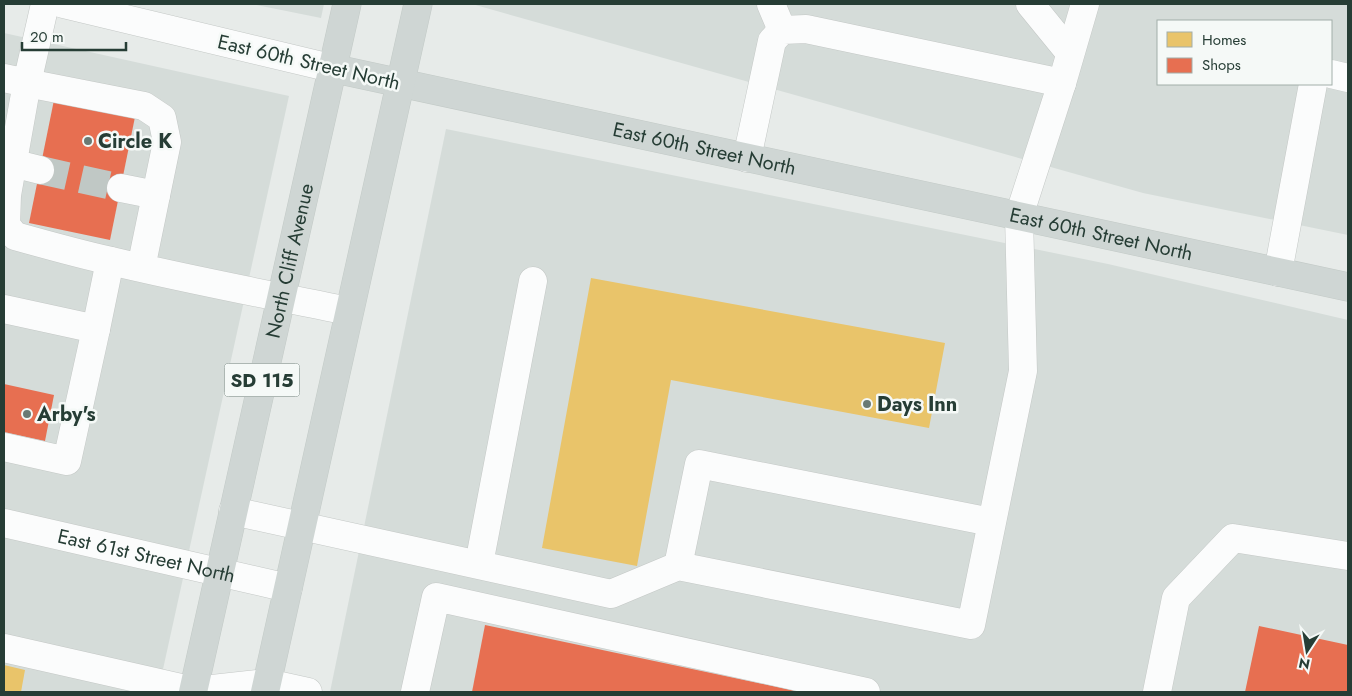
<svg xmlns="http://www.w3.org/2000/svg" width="1352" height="696" viewBox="0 0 1352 696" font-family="Jost,sans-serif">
  <rect width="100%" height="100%" fill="#e7ebe9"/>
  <!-- built -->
  <g fill="#d5dcd9" fill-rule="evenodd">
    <path d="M252 4H324L321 18Z"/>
    <path d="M472 4H1348V235L1143 193ZM1158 21H1331V84H1158Z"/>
    <path d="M4 33 289 96 158 692H4Z"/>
    <path d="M446 129 1108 264 1348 320V692H330Z"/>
  </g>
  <!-- homes -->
  <g fill="#e9c46a">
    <path d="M591 278 945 343 929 428 671 380 637 566 542 548Z"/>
    <path d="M4 665 25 670 21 692H4Z"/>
  </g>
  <!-- shops -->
  <g fill="#e76f51">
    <path d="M55 95 136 112 110 240 29 223Z"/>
    <path d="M4 384 54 395 45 441 4 432Z"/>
    <path d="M485 625 796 691V692H472Z"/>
    <path d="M1259 626 1348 645V692H1245Z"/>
  </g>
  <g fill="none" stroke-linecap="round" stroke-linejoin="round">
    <!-- minor-tunnel -->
    <path stroke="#c0c8c5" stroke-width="28" stroke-dasharray="28 14" stroke-linecap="butt" d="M40 170 121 188"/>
    <!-- minor casing -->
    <g stroke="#c4c8c6" stroke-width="29">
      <g id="minor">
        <path d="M63 4 331 68"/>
        <path d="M771 4 782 30"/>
        <path d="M1030 4 1070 53"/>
        <path d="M1331 74 1348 78"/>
        <path d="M4 78 27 83 45 4"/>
        <path d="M747 158 772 41 782 30 806 29 1062 83"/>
        <path d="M12 163 40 170"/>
        <path d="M121 188 156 195"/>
        <path d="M141 268 167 142 162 118 144 106 27 83 7 195 6 225 15 236C47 245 79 254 111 261 190 280 270 295 349 311"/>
        <path d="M1278 272 1313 84"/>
        <path d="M4 309 96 329 110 261"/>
        <path d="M4 447 67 461 96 329"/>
        <path d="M233 511 611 594 678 566 971 625 1023 371 1019 216 1062 83 1085 4"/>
        <path id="s1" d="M4 523 288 588"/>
        <path d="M479 564 533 281"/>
        <path d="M678 566 699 464 991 522"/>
        <path d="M4 648 194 691 267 683 308 692"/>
        <path d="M415 692 436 597 866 692"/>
        <path d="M1157 692 1176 598 1233 538 1348 556"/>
      </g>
    </g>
    <!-- major casing -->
    <g stroke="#c3cac7" stroke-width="29">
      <g id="major">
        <path id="s2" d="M331 68 1348 287"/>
        <path id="s3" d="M193 692 347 4"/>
        <path d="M265 692 418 4"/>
      </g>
    </g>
    <!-- minor -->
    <use href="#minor" stroke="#fbfcfc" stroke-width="28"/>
    <!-- major -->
    <use href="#major" stroke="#cfd6d4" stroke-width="28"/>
  </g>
  <!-- markers -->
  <g fill="#6a7a74" stroke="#f5f9f7" stroke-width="2">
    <circle cx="88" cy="141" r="5"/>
    <circle cx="867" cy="404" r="5"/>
    <circle cx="27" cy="414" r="5"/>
  </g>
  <g text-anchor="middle" stroke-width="5" stroke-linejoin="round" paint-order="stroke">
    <!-- shield labels -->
    <rect fill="#f5f9f7" stroke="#64756f" stroke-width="1" x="224.5" y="363.5" width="75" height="33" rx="4"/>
    <g font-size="19" font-weight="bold" fill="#263d35">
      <text x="262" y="387">SD 115</text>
    </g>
    <!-- street labels -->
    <g font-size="20" fill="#263d35" stroke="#f5f9f7">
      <text transform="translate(309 62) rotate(13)" y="7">East 60th Street North</text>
      <text dy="7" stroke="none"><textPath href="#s2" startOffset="382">East 60th Street North</textPath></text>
      <text dy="7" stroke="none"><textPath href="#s2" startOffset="788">East 60th Street North</textPath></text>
      <text dy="7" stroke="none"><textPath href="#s3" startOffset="442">North Cliff Avenue</textPath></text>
      <text dy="7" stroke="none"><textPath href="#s1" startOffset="146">East 61st Street North</textPath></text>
    </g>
    <!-- poi labels -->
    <g font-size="20" font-weight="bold" fill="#263d35" stroke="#f5f9f7" text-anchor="start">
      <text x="98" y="148">Circle K</text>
      <text x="877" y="411">Days Inn</text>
      <text x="37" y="421">Arby's</text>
    </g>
  </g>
  <!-- border -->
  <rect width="1352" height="696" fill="none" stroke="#263d35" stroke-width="10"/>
  <!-- legend -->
  <rect x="1157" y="20" width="175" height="65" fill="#f5f9f7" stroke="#a2aea9"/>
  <rect x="1167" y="32" width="25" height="15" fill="#e9c46a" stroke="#a2aea9"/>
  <text x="1202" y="45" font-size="15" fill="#263d35">Homes</text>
  <rect x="1167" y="58" width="25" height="15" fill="#e76f51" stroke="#a2aea9"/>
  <text x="1202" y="70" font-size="15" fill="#263d35">Shops</text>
  <!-- north arrow -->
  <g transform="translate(1307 651) rotate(192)" stroke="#f5f9f7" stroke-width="4" paint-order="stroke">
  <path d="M0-4L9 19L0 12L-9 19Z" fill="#263d35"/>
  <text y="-8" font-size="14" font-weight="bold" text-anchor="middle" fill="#263d35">N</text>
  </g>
  <!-- scale -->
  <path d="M22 42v8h104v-8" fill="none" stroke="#263d35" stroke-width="2.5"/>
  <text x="30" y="42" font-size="15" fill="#263d35" stroke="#f5f9f7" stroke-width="4" paint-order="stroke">20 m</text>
</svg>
